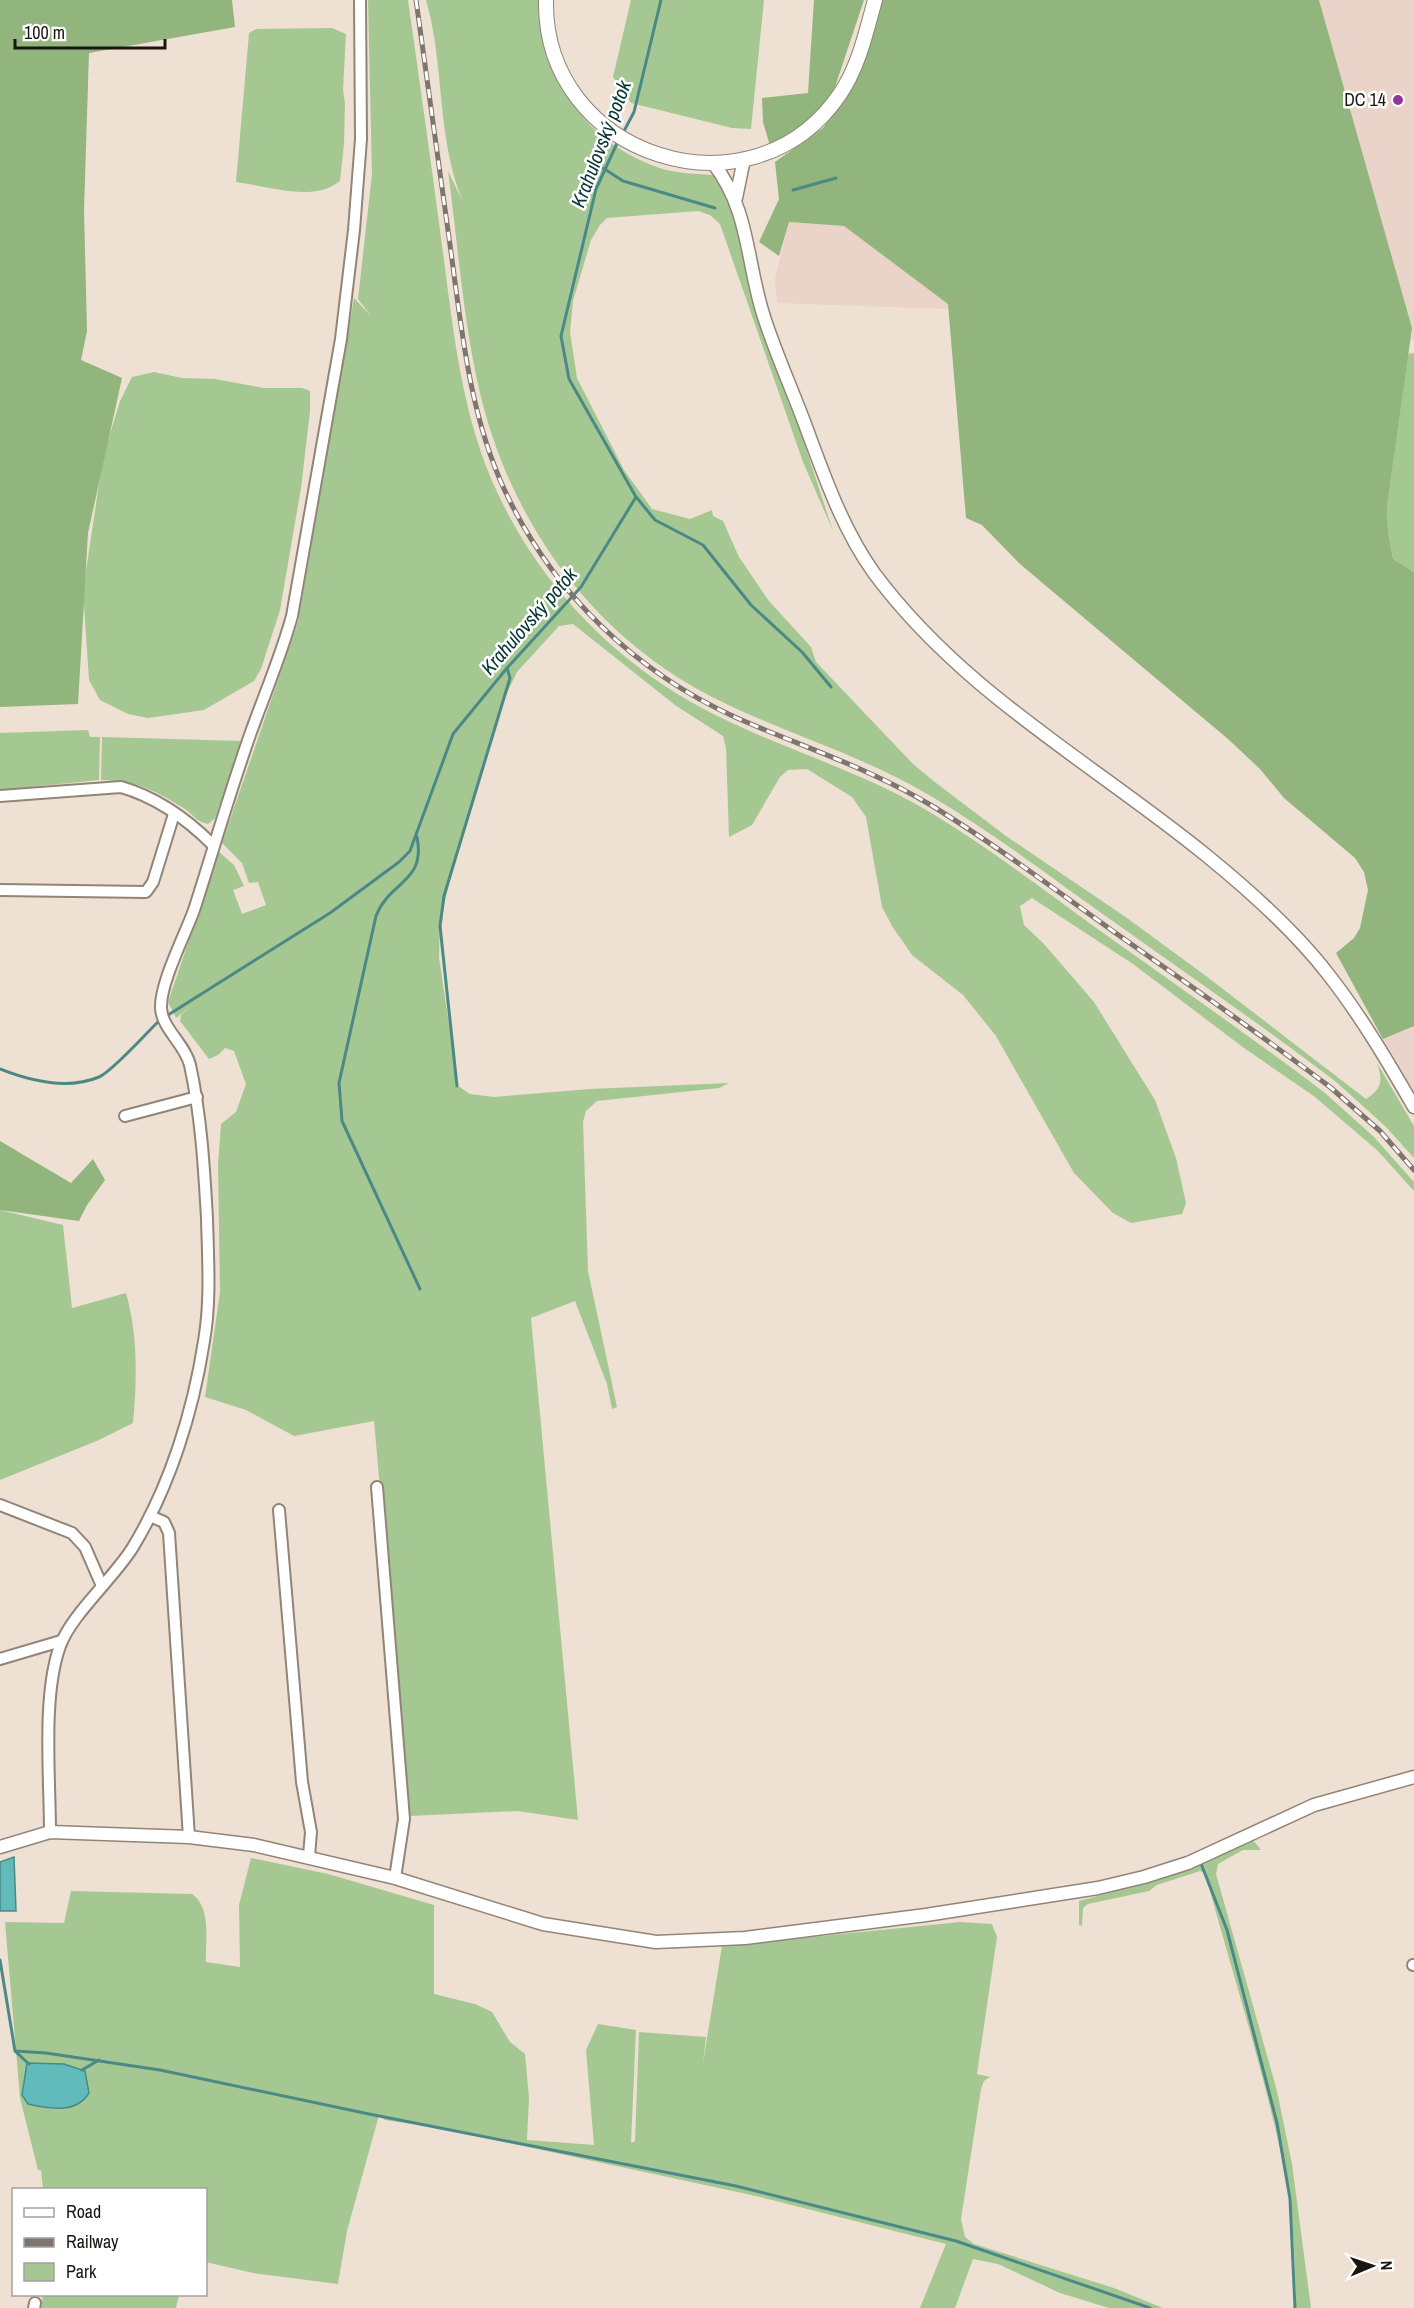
<svg xmlns="http://www.w3.org/2000/svg" width="1414" height="2308" viewBox="0 0 1414 2308" font-family="'Archivo Narrow',sans-serif">
  <rect width="100%" height="100%" fill="#eee0d2"/>
  <!-- industrial -->
  <g fill="#ead3c8">
    <path d="M1319 0H1414V340L1411 338 1412 328Z"/>
    <path d="M789 222 844 226 948 304V309L777 303 775 279Z"/>
    <path d="M1414 1026V1091L1384 1039Z"/>
  </g>
  <!-- green -->
  <g fill="#a5c893" fill-rule="evenodd">
    <path d="M368 0H408C420 84 432 169 443 253 454 335 462 418 498 494 546 596 628 675 730 722 793 752 860 772 921 807 983 843 1041 888 1099 930 1175 984 1251 1037 1325 1093L1374 1137 1414 1182V1191L1378 1151 1315 1097 1244 1048 1133 964 1032 898 1020 906 1024 925 1044 944 1094 1002 1155 1100 1176 1158 1186 1203 1182 1214 1131 1223 1113 1213 1074 1173 996 1036 963 995 912 955 892 926 882 907 866 817 852 797 807 769 788 770 780 777 752 825 729 837 726 748 723 736 675 705 573 624 559 626 517 672 504 699 458 847 440 921 439 957 458 1086 470 1094 494 1097 590 1089 729 1083 719 1088 597 1101 586 1111 583 1122 588 1271 617 1407 612 1409 607 1384 575 1301 531 1318 578 1820 518 1811 409 1816 374 1421 294 1436 246 1410 205 1397 220 1292 218 1164 221 1124 236 1112 246 1084 234 1051 225 1048 218 1055 209 1059 180 1021 181 1015 191 1006 176 1018 168 1002 219 852 234 865 244 886 233 890 242 914 266 905 258 882 249 883 242 863 222 843 298 622 354 298 371 316 358 299 372 174Z"/>
    <path d="M426 0H539C546 81 584 143 663 169 681 174 704 174 723 176L777 360 833 531 803 462 720 224 710 215 698 211 607 218 600 225 591 240 573 301 570 332 577 378 624 470 652 509 690 519 712 510 713 516 723 521 739 557 769 601 811 647 816 662 913 764 936 783 1006 836 1127 918 1206 976 1366 1099C1382 1088 1383 1082 1377 1063L1414 1126V1158L1385 1126 1335 1081C1263 1026 1188 975 1114 922 1053 879 994 833 929 795 860 754 783 733 712 697 592 635 511 523 480 393 463 321 458 245 448 171L463 202C436 139 445 65 426 0Z"/>
    <path d="M631 0H764L751 129 732 128 631 103 613 77Z"/>
    <path d="M332 28 346 34 343 90 345 104 344 144 340 181C313 203 267 186 236 182L249 33 256 29Z"/>
    <path d="M1414 353V572L1393 559 1388 531 1387 507 1408 354Z"/>
    <path d="M154 372 182 378 215 379 264 388H302L310 391V411L301 488 280 610 261 669 254 681 204 710 148 718 128 714 100 700 89 680 83 591 103 457 120 401 132 377Z"/>
    <path d="M88 730 90 737H100L99 780 0 790V733Z"/>
    <path d="M102 737 242 741 215 818 208 824C197 822 193 815 185 809 154 790 138 781 101 780Z"/>
    <path d="M0 1210 63 1225 72 1308 126 1293C138 1335 137 1380 133 1423L99 1440 0 1480Z"/>
    <path d="M1253 1840 1261 1850H1243L1218 1864 1216 1874 1277 2091 1292 2164 1311 2308H1296C1295 2263 1294 2217 1285 2172 1264 2071 1232 1972 1205 1873L1200 1871 1157 1885 1149 1891 1088 1904 1083 1908 1082 1926 1079 1925V1901C1139 1885 1197 1868 1253 1840Z"/>
    <path d="M251 1858 328 1874 434 1905V1994L475 2004 492 2012 510 2042 525 2054 529 2098 527 2140 594 2145 586 2050 598 2024 636 2030 631 2143 635 2141 639 2032 706 2037 703 2063 722 1946 960 1922 992 1924 997 1937 977 2074 990 2077 984 2081 981 2089 961 2219 965 2237 974 2244 1114 2288 1163 2308H1109L1060 2293 998 2264 973 2259 955 2308H920L946 2244 756 2196 440 2128 385 2120 379 2115 347 2231 338 2284 253 2273 206 2262V2190L43 2189 41 2170H38L20 2098 5 1922 64 1923 71 1891 192 1894C212 1908 205 1940 206 1962L240 1967 239 1905ZM27 2063 85 2071 89 2093C81 2106 60 2112 44 2107 37 2105 29 2098 22 2095Z"/>
    <path d="M43 2295V2294L179 2295 176 2308H41Z"/>
  </g>
  <!-- forest -->
  <g fill="#91b57d">
    <path d="M0 0H232L235 27 89 53 84 210 87 331 81 360 122 378 88 533 78 704 0 707Z"/>
    <path d="M814 0H864L833 93 802 130 770 146 763 122 762 98 808 93Z"/>
    <path d="M881 0H1319L1412 328 1387 507 1388 531 1393 559 1414 572V1026L1383 1039 1336 953 1354 938 1360 928 1368 890 1364 872 1355 858 1284 798 1260 769 1228 739 1020 564 982 525 966 518 948 304 844 226 789 222 779 256 759 242 779 199 775 162 823 128 859 73Z"/>
    <path d="M0 1141 71 1183 93 1159 105 1180 87 1205 79 1221 0 1210Z"/>
  </g>
  <!-- water -->
  <g fill="#60bbba" stroke="#4b8987" stroke-width="1.5">
    <path d="M14 1857 16 1911H0V1862Z"/>
    <path d="M27 2063 64 2064 85 2071 89 2093C76 2114 50 2109 28 2104L22 2095Z"/>
  </g>
  <g fill="none" stroke-linecap="round" stroke-linejoin="round">
    <!-- stream -->
    <g stroke="#4b8987" stroke-width="3">
      <path d="M623 133 634 112 661 0"/>
      <path d="M603 168 623 181 715 208"/>
      <path d="M793 190 836 178"/>
      <path d="M637 498 655 520 703 545 751 605 802 652 831 687"/>
      <path d="M417 837C426 883 390 880 376 916L339 1083 342 1121 420 1289"/>
      <path d="M168 1015 330 913 399 862 410 851 453 734 507 668 581 587 636 497 569 379 561 336 596 189 619 139"/>
      <path d="M0 1069C30 1081 68 1090 99 1077 113 1071 147 1032 160 1020"/>
      <path d="M457 1086 440 926 444 896 510 678 507 668"/>
      <path d="M1200 1861 1227 1930 1277 2123 1290 2199 1295 2308"/>
      <path d="M0 1960 15 2051 46 2053 160 2070 369 2114 736 2186 956 2241 1150 2308"/>
      <path d="M16 2052 29 2064"/>
      <path d="M82 2070 99 2060"/>
    </g>
    <!-- minor casing -->
    <g stroke="#918478" stroke-width="14">
      <g id="minor">
        <path d="M0 796 121 787C156 797 188 820 213 845"/>
        <path d="M0 890 146 892 153 882 174 814"/>
        <path d="M125 1116 197 1097"/>
        <path d="M377 1487 404 1819 395 1878"/>
        <path d="M0 1505 72 1533 85 1547 102 1586"/>
        <path d="M279 1510 302 1782 311 1832 309 1856"/>
        <path d="M150 1516 164 1522 169 1533 189 1837"/>
        <path d="M0 1659 61 1641"/>
        <path d="M50 1832C50 1778 42 1695 60 1646 71 1615 114 1578 133 1547 170 1486 193 1412 204 1341 211 1300 208 1260 207 1218 204 1166 201 1115 190 1065 185 1044 162 1029 161 1008 160 983 185 935 194 910 213 851 230 791 251 732 265 693 281 656 292 616L341 339 354 230 361 139 360 0"/>
        <path d="M1413 1965H1414"/>
        <path d="M34 2308 35 2303"/>
      </g>
    </g>
    <!-- tertiary casing -->
    <g stroke="#918478" stroke-width="15">
      <g id="tertiary">
        <path d="M713 163C750 210 746 262 764 317 775 351 790 385 803 419 823 472 841 527 874 573 963 693 1093 763 1207 856 1250 891 1294 930 1328 974 1361 1016 1388 1062 1414 1107"/>
        <path d="M736 198 744 159"/>
        <path d="M0 1847 50 1832 189 1837 254 1845 395 1878 543 1924 656 1942 745 1938 926 1915 1098 1888 1144 1877 1188 1863 1314 1805 1414 1777"/>
      </g>
    </g>
    <!-- secondary casing -->
    <g stroke="#918478" stroke-width="16">
      <path id="secondary" d="M546 0C543 157 752 224 840 94 859 66 866 32 875 0"/>
    </g>
    <!-- minor -->
    <use href="#minor" stroke="#fff" stroke-width="10"/>
    <!-- tertiary -->
    <use href="#tertiary" stroke="#fff" stroke-width="12"/>
    <!-- secondary -->
    <use href="#secondary" stroke="#fff" stroke-width="14"/>
    <!-- rail casing -->
    <g stroke="#7e756c" stroke-width="5">
      <path id="rail" d="M416 0C428 84 439 168 451 252 462 333 470 416 505 491 553 593 635 672 737 718 803 747 872 769 934 807 997 846 1057 891 1117 934 1189 985 1260 1034 1330 1087L1380 1131 1414 1170"/>
    </g>
    <!-- rail -->
    <use href="#rail" stroke="#fff" stroke-width="3" stroke-dasharray="9" stroke-linecap="butt"/>
  </g>
  <!-- markers -->
  <circle fill="#90349f" stroke="#fff" stroke-width="2" cx="1398" cy="100" r="6"/>
  <g text-anchor="middle" stroke-width="5" stroke-linejoin="round" paint-order="stroke">
    <!-- poi labels -->
    <g font-size="18" fill="#191510" stroke="#fff" text-anchor="end">
      <text x="1386" y="106">DC 14</text>
    </g>
    <!-- water labels -->
    <g font-size="20" font-style="italic" fill="#073535" stroke="#fff">
      <text transform="translate(601 144) rotate(-69)" y="7">Krahulovský potok</text>
      <text transform="translate(529 621) rotate(-49)" y="7">Krahulovský potok</text>
    </g>
  </g>
  <!-- legend -->
  <rect x="12" y="2188" width="195" height="108" fill="#ffffff" stroke="#a3a19f" stroke-width="1.5"/>
  <rect x="24" y="2208" width="30" height="9" fill="#ffffff" stroke="#a3a19f" stroke-width="1.5"/>
  <text x="66" y="2218" font-size="18" fill="#191510">Road</text>
  <rect x="24" y="2238" width="30" height="9" fill="#7e756c" stroke="#a3a19f" stroke-width="1.5"/>
  <text x="66" y="2248" font-size="18" fill="#191510">Railway</text>
  <rect x="24" y="2263" width="30" height="18" fill="#a5c893" stroke="#a3a19f" stroke-width="1.5"/>
  <text x="66" y="2278" font-size="18" fill="#191510">Park</text>
  <!-- north arrow -->
  <g transform="translate(1372 2266) rotate(88)" stroke="#ffffff" stroke-width="4.5" paint-order="stroke">
  <path d="M0-4.5L10 22L0 15L-10 22Z" fill="#191510"/>
  <text y="-9" font-size="16" font-weight="bold" text-anchor="middle" fill="#191510">N</text>
  </g>
  <!-- scale -->
  <path d="M15 39v9h150v-9" fill="none" stroke="#191510" stroke-width="3"/>
  <text x="24" y="39" font-size="18" fill="#191510" stroke="#ffffff" stroke-width="4.5" paint-order="stroke">100 m</text>
</svg>
